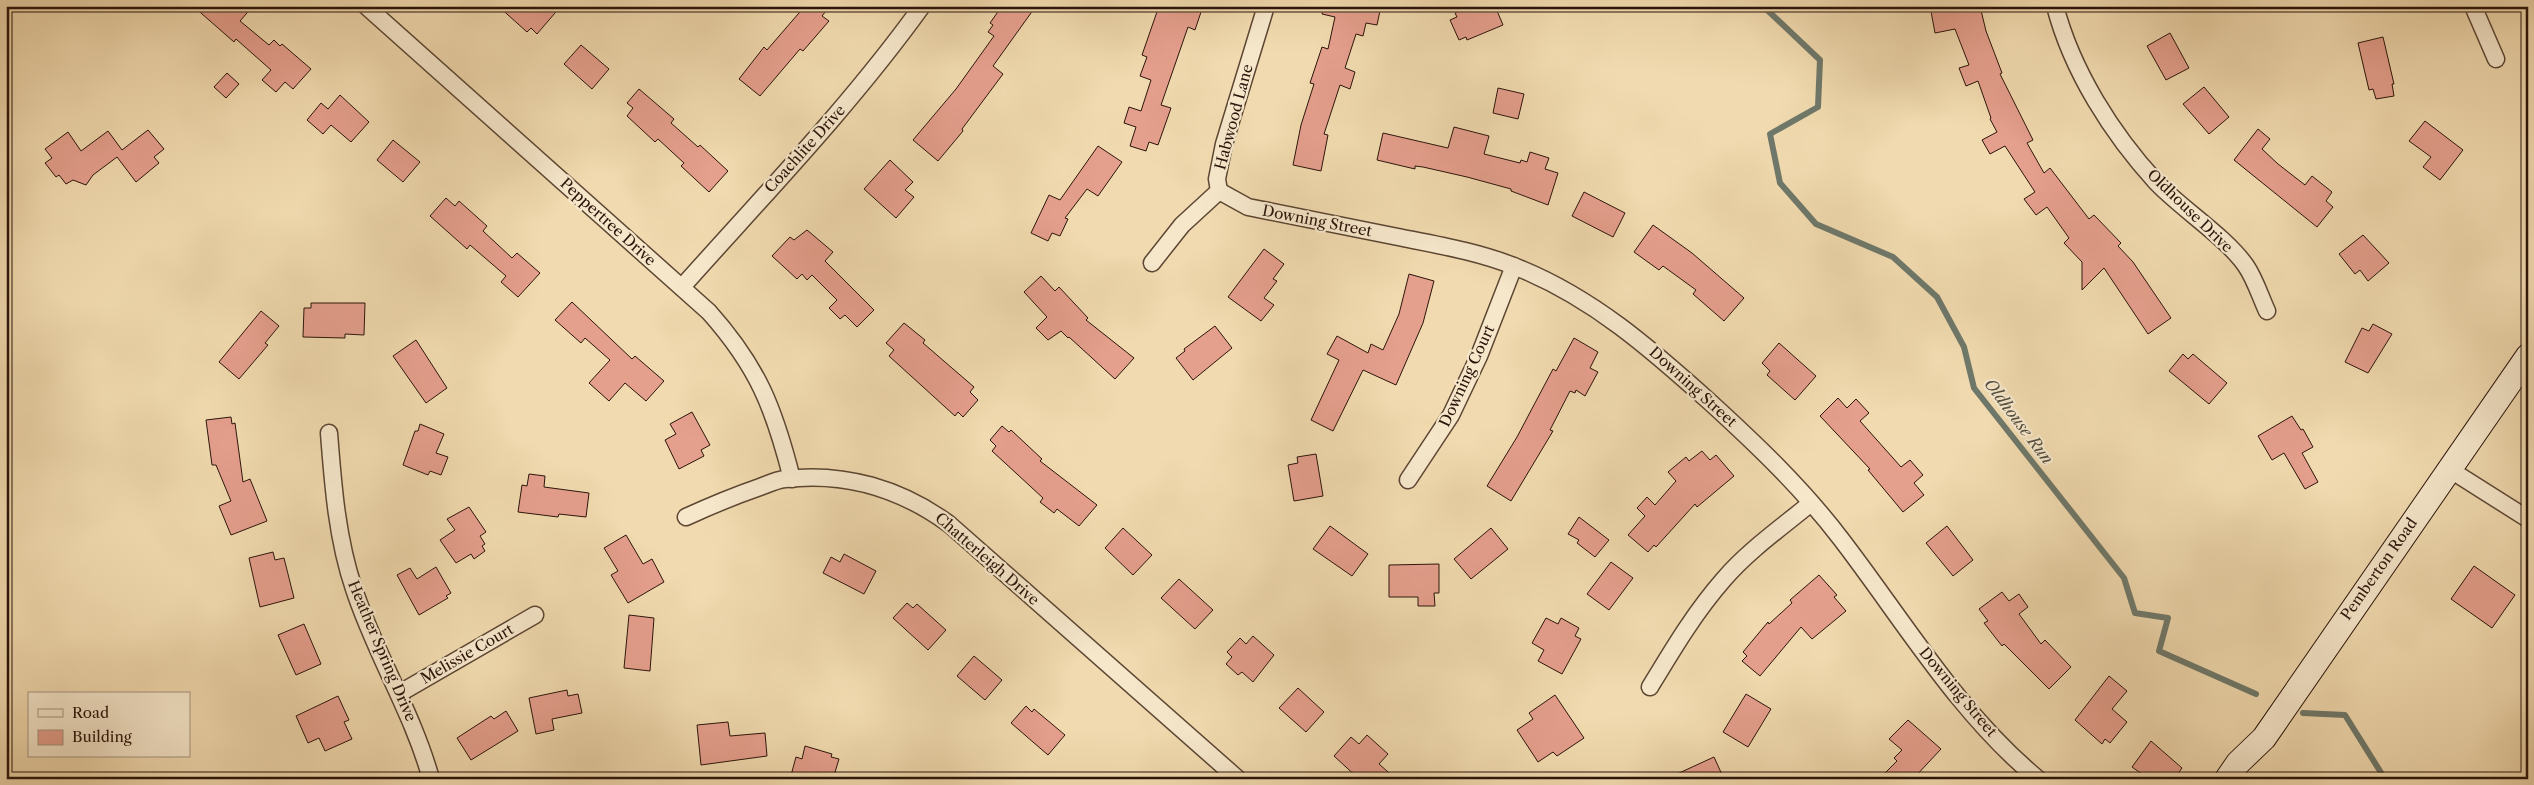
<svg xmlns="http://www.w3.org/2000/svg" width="2534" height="785" viewBox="0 0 2534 785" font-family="'Libre Caslon Text',serif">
  <rect width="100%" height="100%" fill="#f1daaf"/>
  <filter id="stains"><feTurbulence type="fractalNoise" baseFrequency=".004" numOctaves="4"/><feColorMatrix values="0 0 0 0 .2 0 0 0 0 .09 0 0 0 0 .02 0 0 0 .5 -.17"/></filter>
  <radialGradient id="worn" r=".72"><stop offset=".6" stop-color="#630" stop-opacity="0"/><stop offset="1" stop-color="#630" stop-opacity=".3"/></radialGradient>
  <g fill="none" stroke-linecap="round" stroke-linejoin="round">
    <!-- stream -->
    <g stroke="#6e786a" stroke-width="6">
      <path d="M1763 6 1820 60 1818 107 1770 134 1780 183 1816 224 1893 257 1937 297 1964 347 1974 388 2124 578 2135 613 2168 618 2159 651 2256 694"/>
      <path d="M2303 713 2345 715 2385 779"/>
    </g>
  </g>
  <!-- building -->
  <g fill="#e59f8d" stroke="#2b140a">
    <path d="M193 6H253L240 21 269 45 274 40 280 46 282 44 311 69 293 89 285 82 276 92 262 80 271 70 236 39 234 42Z"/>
    <path d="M498 6H561L537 34 531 28 527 32Z"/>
    <path d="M805 6H830L822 16 829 21 803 51 800 49 760 96 739 79 764 47 767 50Z"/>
    <path d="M1002 6H1036L993 66 1003 74 962 129 963 131 938 161 913 140 956 89 994 36 988 32 993 25 990 23Z"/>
    <path d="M1159 6H1203L1195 30 1188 27 1161 105 1171 108 1158 145 1149 142 1146 151 1130 146 1136 127 1124 123 1129 107 1141 111 1151 80 1140 76 1147 57 1142 55Z"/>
    <path d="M1323 6H1381L1377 25 1366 23 1363 36 1356 34 1345 68 1355 72 1350 89 1340 85 1324 134 1328 135 1321 171 1293 165 1301 125 1314 84 1310 83 1322 47 1328 49 1335 17 1322 14Z"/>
    <path d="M1470 6H1495L1503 25 1467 40 1466 37 1459 40 1450 20 1457 17 1455 13Z"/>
    <path d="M1930 6H1980L1986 31 2002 73 2000 74 2033 140 2027 143 2044 173 2050 168 2089 219 2094 215 2121 243 2118 246 2133 262 2171 318 2148 334 2104 268 2082 290V262L2064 243 2069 238 2047 207 2036 215 2024 199 2035 192 2005 146 1990 154 1982 140 1997 132 1990 119 1991 118 1978 81 1966 86 1959 68 1969 65 1955 29 1935 33Z"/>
    <path d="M2170 33 2189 68 2166 80 2147 46Z"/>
    <path d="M2383 37 2394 84H2392L2394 96 2376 99 2373 89 2369 90 2358 43Z"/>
    <path d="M581 45 609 69 592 89 564 64Z"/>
    <path d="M227 73 239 84 226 98 214 87Z"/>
    <path d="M2204 87 2229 117 2209 134 2183 104Z"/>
    <path d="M1498 88 1524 94 1518 119 1493 113Z"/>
    <path d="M639 89 674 119 671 123 698 147 700 145 728 171 709 192 681 166 684 163 658 139 655 142 627 116 633 108 627 103Z"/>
    <path d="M340 95 369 122 351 142 331 125 323 134 307 120 321 103 328 109Z"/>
    <path d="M2425 121 2463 150 2440 180 2423 167 2431 157 2409 141Z"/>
    <path d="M1454 127 1489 136 1484 154 1520 163 1521 160 1527 162 1530 152 1549 158 1545 169 1558 173 1548 205 1511 191V189L1467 177 1423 167 1415 166V169L1377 160 1383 133 1448 148Z"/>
    <path d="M2258 129 2270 139 2262 149 2278 164 2305 185 2312 176 2332 192 2326 201 2333 207 2317 227 2234 160Z"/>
    <path d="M148 130 164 149 154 157 159 163 136 182 117 157 93 175 86 185 73 180 66 184 59 175 56 177 45 163 52 158 45 149 68 132 81 151 108 131 122 150Z"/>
    <path d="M393 140 420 162 403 182 377 160Z"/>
    <path d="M1098 146 1122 162 1098 196 1087 189 1065 218 1068 219 1060 236 1052 233 1048 241 1031 233 1049 195 1060 200Z"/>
    <path d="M890 160 913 182 905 190 914 197 896 218 864 189Z"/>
    <path d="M1584 192 1625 213 1613 237 1572 216Z"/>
    <path d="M446 198 455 206 459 201 487 226 483 231 512 258 517 253 540 273 518 297 501 282 506 276 470 245 467 249 430 216Z"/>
    <path d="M1653 225 1692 253 1744 298 1724 321 1693 294 1696 290 1663 266 1659 270 1634 252Z"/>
    <path d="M807 230 833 252 825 261 874 310 857 327 845 315 840 319 829 308 837 300 812 275 807 280 802 274 797 279 772 256 790 237 794 240Z"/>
    <path d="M2363 235 2389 263 2368 281 2360 270 2355 274 2339 254Z"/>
    <path d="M1264 249 1284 264 1273 279 1277 281 1264 298 1274 305 1261 321 1228 297Z"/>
    <path d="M1409 274 1434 281 1423 323 1396 385 1363 370 1333 431 1311 420 1339 360 1327 354 1337 336 1368 353 1371 344 1383 350 1399 314Z"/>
    <path d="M1041 276 1055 291 1059 287 1088 318 1086 320 1134 358 1115 379 1069 337 1068 338 1061 331 1048 340 1036 328 1047 317 1024 292Z"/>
    <path d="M572 302 632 359 635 356 664 381 646 401 625 383 609 401 589 383 610 360 585 338 581 343 555 320Z"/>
    <path d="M311 303H365L364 335 345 334V338L303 337 304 308H311Z"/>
    <path d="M261 311 279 326 265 343 268 345 239 379 219 362Z"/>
    <path d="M904 323 925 340 923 343 974 387 970 392 978 400 963 417 958 412 955 416 889 356 894 350 886 343Z"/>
    <path d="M2373 324 2392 334 2368 373 2345 362 2362 328 2369 331Z"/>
    <path d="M1215 326 1232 348 1193 380 1176 358 1185 351 1184 349Z"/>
    <path d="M1574 338 1598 352 1590 368 1598 372 1585 396 1576 390 1575 393 1570 391 1550 430 1553 431 1511 501 1487 486 1517 437 1553 369 1556 371Z"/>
    <path d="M416 340 447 388 426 403 393 356Z"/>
    <path d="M1779 343 1816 376 1795 400 1767 375 1770 371 1762 363Z"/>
    <path d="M2183 354 2188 359 2193 354 2227 383 2209 404 2169 371Z"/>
    <path d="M1838 398 1847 408 1856 399 1869 413 1860 421 1901 467 1910 460 1923 475 1914 483 1924 495 1903 512 1868 470 1870 469 1820 416Z"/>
    <path d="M692 412 710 445 701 450 704 456 679 469 665 440 676 434 670 424Z"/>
    <path d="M2292 416 2301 430 2303 429 2313 447 2302 453 2318 482 2305 489 2284 453 2272 460 2258 436Z"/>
    <path d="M231 417 232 424 235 423 243 482 250 479 267 521 231 535 219 506 231 501 216 465H212L206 420Z"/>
    <path d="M420 424 444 434 436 453 448 457 441 475 430 471 428 475 403 465 415 431H418Z"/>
    <path d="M1002 426 1009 432 1011 430 1042 459 1040 461 1097 505 1079 526 1057 509 1054 513 1040 502 1043 498 992 451 996 446 990 440Z"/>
    <path d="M1702 451 1710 460 1716 455 1734 476 1697 507 1695 504 1656 547 1654 545 1648 552 1628 535 1645 516 1637 508 1647 497 1655 505 1676 481 1668 472 1686 457 1689 461Z"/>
    <path d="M1316 454 1323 496 1294 501 1288 465 1298 463 1297 457Z"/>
    <path d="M529 474 545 476 544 487 589 493 586 517 559 514 558 517 518 512 522 485 527 486Z"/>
    <path d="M469 507 486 532 480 536 485 544 482 546 485 551 474 559 471 554 456 563 440 540 455 530 447 519Z"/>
    <path d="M1579 517 1609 540 1595 557 1577 543 1579 540 1568 534Z"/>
    <path d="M1330 526 1368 554 1352 576 1313 549Z"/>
    <path d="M1947 526 1973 560 1953 576 1926 543Z"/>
    <path d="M1123 528 1152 555 1133 575 1105 548Z"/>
    <path d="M1491 528 1508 549 1471 579 1454 559Z"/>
    <path d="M626 535 643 564 652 559 664 582 628 603 611 575 618 571 604 548Z"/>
    <path d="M273 552 275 560 284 558 294 598 260 607 249 558Z"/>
    <path d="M844 554 876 571 864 594 823 573 831 557 840 562Z"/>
    <path d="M1611 562 1633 578 1609 610 1587 594Z"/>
    <path d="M1439 564V593H1434L1435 606H1418V597H1389V565Z"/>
    <path d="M2474 566 2515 595 2492 628 2451 599Z"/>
    <path d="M436 567 451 593 446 596 448 598 419 615 397 575 410 568 417 579Z"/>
    <path d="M1819 575 1837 595 1834 597 1846 611 1812 639 1801 627 1760 676 1742 661 1747 656 1743 652 1768 622 1769 624 1792 603 1790 600Z"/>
    <path d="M1179 579 1213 610 1195 629 1161 598Z"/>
    <path d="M2002 592 2009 601 2019 594 2028 607 2019 614 2041 644 2045 640 2071 667 2049 689 2004 644 2002 646 1984 623 1988 621 1979 609Z"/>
    <path d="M907 603 913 608 917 604 946 630 928 650 893 618Z"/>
    <path d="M629 615 654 618 650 671 624 668Z"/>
    <path d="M1546 618 1558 624 1561 618 1579 628 1575 636 1581 639 1562 674 1538 661 1544 650 1532 643Z"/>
    <path d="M304 624 321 664 296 675 278 635Z"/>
    <path d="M1253 636 1274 655 1253 682 1242 672 1238 675 1226 664 1232 657 1227 652 1240 638 1246 644Z"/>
    <path d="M974 656 1002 680 985 700 957 676Z"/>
    <path d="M2109 676 2127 691 2112 709 2127 722 2110 743 2105 739 2102 744 2075 720Z"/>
    <path d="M1298 688 1324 712 1306 732 1279 708Z"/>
    <path d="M567 690 568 696 578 694 582 713 552 719 554 730 536 734 529 698Z"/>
    <path d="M1746 694 1771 709 1748 747 1723 732Z"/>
    <path d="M1555 695 1584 738 1557 756 1553 752 1538 762 1517 730 1533 719 1529 713Z"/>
    <path d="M338 696 349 720 344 722 352 739 325 751 319 738 308 743 296 716Z"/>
    <path d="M1026 706 1032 712 1034 709 1065 735 1048 755 1011 723Z"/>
    <path d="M506 711 518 731 471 760 457 738 491 716 494 719Z"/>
    <path d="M1908 720 1941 749 1913 779H1879L1897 761 1894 758 1902 750 1889 739Z"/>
    <path d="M728 722 730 736 765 733 767 756 701 765 697 725Z"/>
    <path d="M1367 735 1388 754 1379 764 1396 779H1359L1334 756 1351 737 1359 744Z"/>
    <path d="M2151 741 2182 768 2174 779H2149L2132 767Z"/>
    <path d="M805 746 832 754 831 757 839 759 833 779H790L796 757 802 759Z"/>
    <path d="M1714 757 1724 779H1666Z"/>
  </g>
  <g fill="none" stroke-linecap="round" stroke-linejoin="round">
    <!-- street casing -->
    <g stroke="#5c4633" stroke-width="19">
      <g id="street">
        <path d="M366 6 709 312C758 367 774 408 792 479"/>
        <path d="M2055 6C2072 71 2112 134 2157 183 2183 210 2226 237 2246 266 2255 279 2260 296 2267 311"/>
        <path d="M2473 6 2496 59"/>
        <path d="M1219 191 1248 207C1298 217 1348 227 1398 237 1438 245 1479 252 1516 267 1592 297 1651 349 1711 403 1758 446 1803 489 1841 539 1904 621 1958 713 2038 779"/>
        <path d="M1219 191 1217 179 1224 144 1266 6"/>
        <path d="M1152 263 1182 225 1219 191"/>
        <path d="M682 287C764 195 850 106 922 6"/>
        <path d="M329 433C333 485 337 539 354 589 375 654 413 713 431 779"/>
        <path d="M2449 469 2528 519"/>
        <path d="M1408 480 1451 415 1479 356 1514 266"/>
        <path d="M686 517C710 506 734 496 760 487 768 484 776 480 785 479 845 472 901 489 949 524L1238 779"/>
        <path d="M1650 687C1673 649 1695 612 1724 579 1749 550 1782 527 1811 503"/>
        <path d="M400 693 535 615"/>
      </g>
    </g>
    <!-- secondary casing -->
    <g stroke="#2b140a" stroke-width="26">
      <path id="secondary" d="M2227 779 2238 763 2264 738 2528 356"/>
    </g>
    <!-- street -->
    <use href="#street" stroke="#f6e7cb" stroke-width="16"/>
    <!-- secondary -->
    <use href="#secondary" stroke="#f6e7cb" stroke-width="24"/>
  </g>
  <g text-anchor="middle" stroke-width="4.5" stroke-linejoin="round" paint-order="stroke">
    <!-- street labels -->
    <g font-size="15" fill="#2b140a" stroke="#f6e7cb">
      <text transform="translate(1234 117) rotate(-75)" y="5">Habwood Lane</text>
      <text transform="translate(805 149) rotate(-48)" y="5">Coachlite Drive</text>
      <text transform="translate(2190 211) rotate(44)" y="5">Oldhouse Drive</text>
      <text transform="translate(1317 221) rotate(11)" y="5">Downing Street</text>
      <text transform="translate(608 222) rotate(42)" y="5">Peppertree Drive</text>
      <text transform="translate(1467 376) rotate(-65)" y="5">Downing Court</text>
      <text transform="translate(1693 387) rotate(42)" y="5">Downing Street</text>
      <text transform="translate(987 559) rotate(41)" y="5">Chatterleigh Drive</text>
      <text transform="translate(2379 569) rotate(-55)" y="5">Pemberton Road</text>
      <text transform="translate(382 651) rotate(67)" y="5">Heather Spring Drive</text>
      <text transform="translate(467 654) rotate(-30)" y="5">Melissie Court</text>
      <text transform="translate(1958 692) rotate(50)" y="5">Downing Street</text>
    </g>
    <!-- water labels -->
    <g font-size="16" font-style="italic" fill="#524e42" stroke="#f6e7cb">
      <text transform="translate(2019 421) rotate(53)" y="6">Oldhouse Run</text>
    </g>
  </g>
  <!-- margin -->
  <rect width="2534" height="785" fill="none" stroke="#f1daaf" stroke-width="25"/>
  <rect x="8" y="8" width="2519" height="770" fill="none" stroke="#2b140a" stroke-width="2.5"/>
  <rect x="12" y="12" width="2509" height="760" fill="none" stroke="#2b140a"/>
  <!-- legend -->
  <rect x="28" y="692" width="162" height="65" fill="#f6e7cb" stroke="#a5937e"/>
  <rect x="38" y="709" width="25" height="8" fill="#f6e7cb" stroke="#a5937e"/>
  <text x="72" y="718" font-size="15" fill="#2b140a">Road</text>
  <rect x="38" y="730" width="25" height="15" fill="#e59f8d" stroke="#a5937e"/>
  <text x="72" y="742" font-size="15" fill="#2b140a">Building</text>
  <rect width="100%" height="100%" filter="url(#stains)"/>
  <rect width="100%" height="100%" fill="url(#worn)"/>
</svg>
